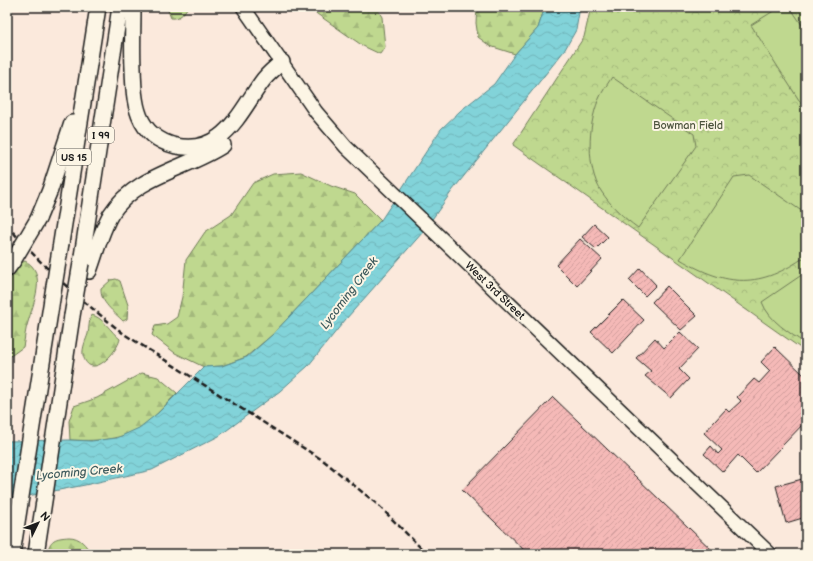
<svg xmlns="http://www.w3.org/2000/svg" width="813" height="561" viewBox="0 0 813 561" font-family="'Balsamiq Sans',sans-serif">
  <defs>
    <pattern id="forest-firs" width="22" height="20" patternUnits="userSpaceOnUse"><rect width="22" height="20" fill="#bfd88f"/><path d="M5 1l3.5 6h-7zM16 11l3.5 6h-7z" fill="#a4b97b"/></pattern>
    <pattern id="park-crowns" width="20" height="18" patternUnits="userSpaceOnUse"><rect width="20" height="18" fill="#bfd88f"/><path d="M2 6a3 3 0 1 1 6 0M12 15a3 3 0 1 1 6 0" fill="none" stroke="#a4b97b"/></pattern>
    <pattern id="water-waves" width="16" height="10" patternUnits="userSpaceOnUse"><rect width="16" height="10" fill="#82d3d9"/><path d="M0 5q4-4 8 0t8 0" fill="none" stroke="#70b5ba"/></pattern>
    <pattern id="building-hatch" width="6" height="6" patternUnits="userSpaceOnUse"><rect width="6" height="6" fill="#f5b9b7"/><path d="M-1 1l2-2M0 6l6-6M5 7l2-2" fill="none" stroke="#d19e9d"/></pattern>
  </defs>
  <rect width="100%" height="100%" fill="#fbe9dc"/>
  <filter id="ink" filterUnits="userSpaceOnUse"><feTurbulence type="fractalNoise" baseFrequency=".025" numOctaves="2"/><feDisplacementMap in="SourceGraphic" scale="8" xChannelSelector="R" yChannelSelector="G"/><feConvolveMatrix kernelMatrix="1 2 1 2 8 2 1 2 1" color-interpolation-filters="sRGB"/></filter>
  <g filter="url(#ink)">
    <!-- forest -->
    <g fill="url(#forest-firs)" stroke="#6e7a56">
      <path d="M168 7H188C183 14 180 19 171 18L169 13Z"/>
      <path d="M307 7H376L382 17 385 47 380 54 363 46Z"/>
      <path d="M477 7H545L538 28 515 54 490 46 478 37 476 23Z"/>
      <path d="M301 172 331 186 355 194 381 220 272 335 246 357 222 366 204 367 175 353 152 335 155 326 167 324 177 317 182 297 186 260 205 232 231 215 253 183 273 174Z"/>
      <path d="M25 261C48 272 33 304 28 322 25 330 25 338 23 347L12 355 7 357V279L21 263Z"/>
      <path d="M116 279 120 281 128 305 127 319 123 321C114 312 100 302 101 289L111 280Z"/>
      <path d="M91 315C102 316 111 332 120 339 117 353 90 382 83 355 82 348 86 340 88 334 89 328 89 321 91 315Z"/>
      <path d="M142 373 158 377 177 393C165 405 153 420 138 429 117 441 94 441 70 440L69 421 74 406 97 398Z"/>
      <path d="M69 537C80 537 86 545 91 554H47C50 539 55 538 69 537Z"/>
    </g>
    <!-- park -->
    <path fill="url(#park-crowns)" stroke="#6e7a56" d="M591 7H806V352L513 145 584 37Z"/>
    <!-- garden -->
    <g fill="#bfd88f" stroke="#6e7a56">
      <path d="M780 7H790L806 31V111L751 25Z"/>
      <path d="M612 77 694 134 696 146 638 228C623 217 611 206 601 191 586 167 588 126 598 101 601 93 607 85 612 77Z"/>
      <path d="M749 175 806 214V256C760 289 727 287 680 259L734 177Z"/>
      <path d="M806 272V344C790 333 769 321 762 302Z"/>
    </g>
    <!-- water -->
    <path fill="url(#water-waves)" stroke="#598a8d" d="M545 7H580L576 30 564 51 452 191 423 232 346 319 308 366 280 391 219 436 152 470 85 485 7 500V441L70 440 91 441 117 438 139 428 158 413 204 367 222 366 247 357 272 335 381 220 441 129 460 111 494 84 515 54 538 28Z"/>
    <!-- building -->
    <g fill="url(#building-hatch)" stroke="#1c1c1c">
      <path d="M594 224 608 237 596 249 582 237Z"/>
      <path d="M580 239 602 259 577 286 556 265Z"/>
      <path d="M640 268 656 285 645 296 629 280Z"/>
      <path d="M667 286 697 316 681 330 652 302Z"/>
      <path d="M623 300 644 320 613 353 591 332Z"/>
      <path d="M680 332 698 349 679 369 689 379 671 398 645 376 651 371 636 358 655 338 664 348Z"/>
      <path d="M775 347 806 377V421L756 473 738 455 723 472 704 454 711 446 718 454 722 450 704 433 726 409 729 412 741 401 737 397 754 379 759 383 770 371 761 362Z"/>
      <path d="M553 397 716 554H528L462 490Z"/>
      <path d="M806 478V517L786 523 776 486Z"/>
    </g>
    <g fill="none" stroke-linecap="round" stroke-linejoin="round">
      <!-- major casing -->
      <g stroke="#1c1c1c" stroke-width="16">
        <g id="major">
          <path id="s1" d="M243 7 316 112 346 147 770 554"/>
        </g>
      </g>
      <!-- highway casing -->
      <g stroke="#1c1c1c" stroke-width="18">
        <g id="highway">
          <path d="M133 7C133 27 132 48 133 68 134 102 135 136 176 146 191 149 207 146 219 137 238 123 250 97 264 79 269 73 276 67 282 62"/>
          <path d="M38 219 50 190 72 123"/>
          <path d="M61 243 98 7"/>
          <path d="M81 263 120 7"/>
          <path d="M7 269 13 261"/>
          <path d="M89 271C96 252 101 231 111 214 136 175 187 169 223 145"/>
          <path d="M12 554 52 299"/>
          <path d="M36 554 72 316"/>
        </g>
      </g>
      <!-- major -->
      <use href="#major" stroke="#fcf5e5" stroke-width="13"/>
      <!-- highway -->
      <use href="#highway" stroke="#fcf5e5" stroke-width="15"/>
      <!-- rail -->
      <path stroke="#1c1c1c" stroke-width="2.5" stroke-dasharray="6 3" stroke-linecap="butt" d="M7 225C41 266 82 301 124 334L324 461 377 504 427 554"/>
      <!-- highway-bridge casing -->
      <g stroke="#1c1c1c" stroke-width="18" stroke-linecap="butt">
        <g id="highway-bridge">
          <path d="M13 261 38 219"/>
          <path d="M52 299 61 243"/>
          <path d="M72 316 81 263"/>
        </g>
      </g>
      <!-- highway-bridge -->
      <use href="#highway-bridge" stroke="#fcf5e5" stroke-width="15"/>
    </g>
  </g>
  <g text-anchor="middle" stroke-width="4" stroke-linejoin="round" paint-order="stroke">
    <!-- shield labels -->
    <g fill="#fcf5e5" stroke="#5f5d58" stroke-width="1">
      <rect x="88" y="127" width="26" height="16" rx="3"/>
      <rect x="57" y="149" width="34" height="16" rx="3"/>
    </g>
    <g font-size="10" font-weight="bold" fill="#1c1c1c">
      <text x="101" y="139">I 99</text>
      <text x="74" y="161">US 15</text>
    </g>
    <!-- park labels -->
    <g font-size="11" fill="#4d543e" stroke="#fcf5e5">
      <text x="688" y="129">Bowman Field</text>
    </g>
    <!-- street labels -->
    <g font-size="11" fill="#1c1c1c" stroke="#fcf5e5">
      <text dy="4" stroke="none"><textPath href="#s1" startOffset="381">West 3rd Street</textPath></text>
    </g>
    <!-- water labels -->
    <g font-size="12" font-style="italic" fill="#405c5e" stroke="#fcf5e5">
      <text transform="translate(349 293) rotate(-53)" y="4">Lycoming Creek</text>
      <text transform="translate(79 472) rotate(-5)" y="4">Lycoming Creek</text>
    </g>
  </g>
  <!-- margin -->
  <rect width="813" height="561" fill="none" stroke="#fcf5e5" stroke-width="24"/>
  <rect x="12" y="12" width="789" height="537" fill="none" stroke="#1c1c1c" stroke-width="1.5" filter="url(#ink)"/>
  <!-- north arrow -->
  <g transform="translate(38 523) rotate(47)" stroke="#fcf5e5" stroke-width="3" paint-order="stroke">
  <path d="M0-3L7 15L0 10L-7 15Z" fill="#1c1c1c"/>
  <text y="-6" font-size="11" font-weight="bold" text-anchor="middle" fill="#1c1c1c">N</text>
  </g>
</svg>
